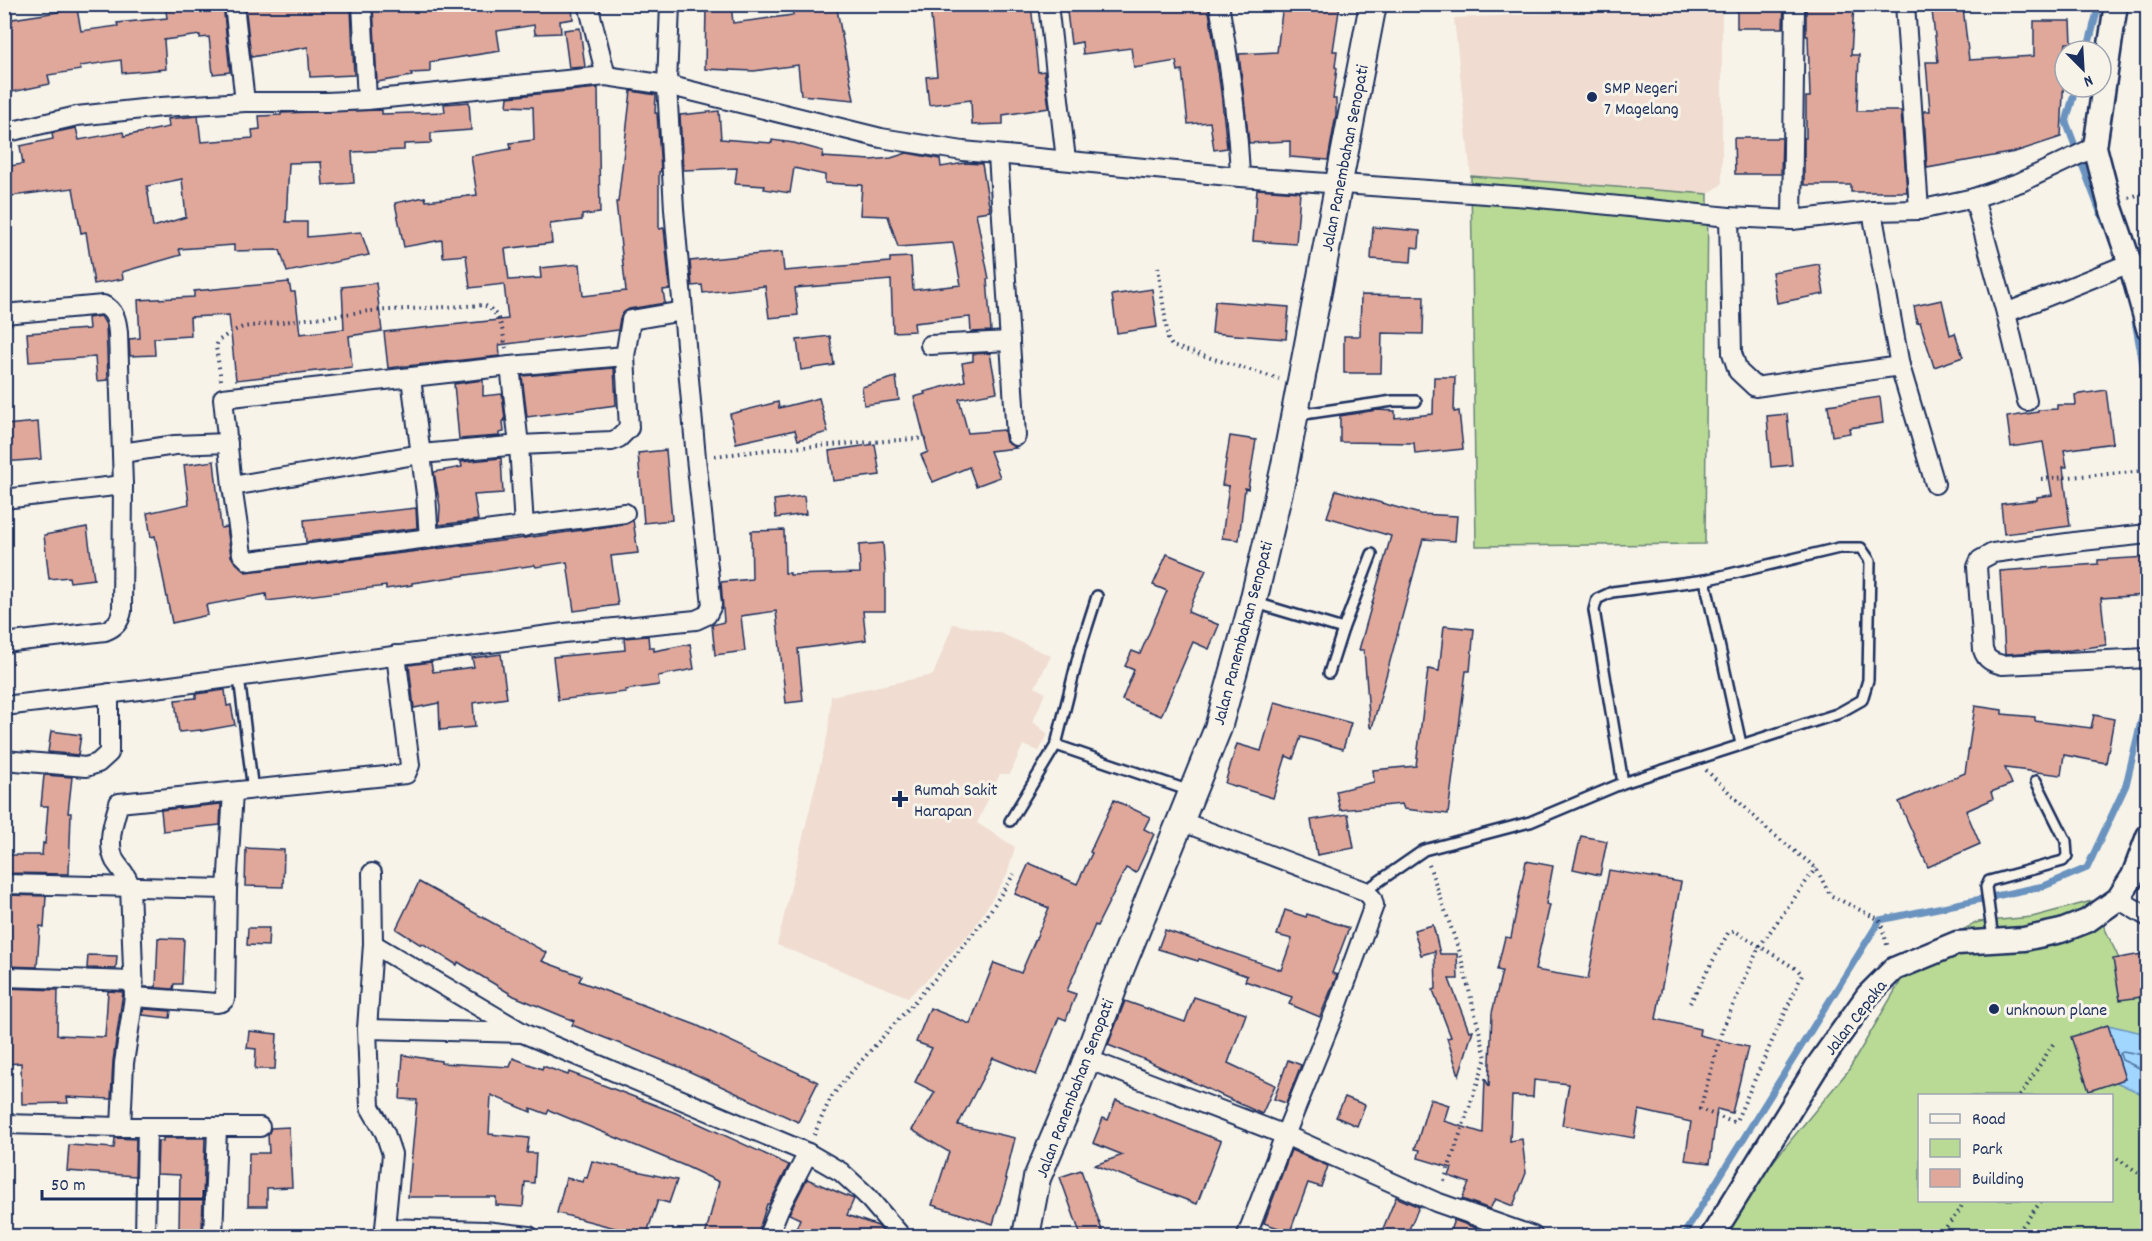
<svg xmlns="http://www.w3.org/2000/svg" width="2152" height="1241" viewBox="0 0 2152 1241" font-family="Dekko,sans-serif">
  <rect width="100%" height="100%" fill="#f7f3e8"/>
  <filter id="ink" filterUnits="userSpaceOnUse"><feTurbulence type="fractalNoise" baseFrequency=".0167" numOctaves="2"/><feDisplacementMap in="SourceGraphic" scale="12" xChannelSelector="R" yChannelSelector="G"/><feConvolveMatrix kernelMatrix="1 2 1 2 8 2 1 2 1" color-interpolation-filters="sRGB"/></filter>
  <g filter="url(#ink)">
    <!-- built -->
    <g fill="#f0dcd1">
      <path d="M1722 5V184L1708 194 1471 176 1454 18Z"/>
      <path d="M953 624 1000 633 1051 656 1035 687 1045 693 1033 722 1048 734 1039 751 1023 745 1010 774H1000L977 823 1015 847 1007 875 974 928 934 973 908 997 777 945 828 733 831 696 933 675Z"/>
    </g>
    <!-- green -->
    <g fill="#b8da94" stroke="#6a8479" stroke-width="1.5" fill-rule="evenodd">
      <path d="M1471 176 1708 194 1705 544 1476 546Z"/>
      <path d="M2092 901 2135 993 2147 999V1236H1727L1761 1176 1848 1071 1917 953 1978 922 2032 917ZM1920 1096H2112V1200H1920Z"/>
    </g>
    <!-- water -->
    <path fill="#a0d6ff" stroke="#6b93bf" stroke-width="1.5" d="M2108 1025 2147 1034V1099L2142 1094 2103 1076 2101 1027Z"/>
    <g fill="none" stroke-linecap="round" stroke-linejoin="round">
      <!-- shore -->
      <path stroke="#50729e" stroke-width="1.5" d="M2148 1056 2123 1051 2120 1054 2122 1060 2148 1072"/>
      <!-- stream -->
      <g stroke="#6b93bf" stroke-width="7">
        <path d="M2087 51 2099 4"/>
        <path d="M2076 87 2066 122 2104 222"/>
        <path d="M2135 321 2148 392"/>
        <path d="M1684 1236 1687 1229 1880 920 2044 886 2087 868 2126 785 2148 692"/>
      </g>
    </g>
    <!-- building -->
    <g fill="#e0a89a" stroke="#1b2f5e" stroke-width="1.5" fill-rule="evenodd">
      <path d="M165 4H223L230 72 213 74 209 37 200 38V35L164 40 166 69 122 73 121 60 80 66 81 70 48 75 50 84 7 93 4 79V41H9L6 20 77 9 81 31 118 26 117 23 167 18Z"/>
      <path d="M245 4H348V8H351L354 75 310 77 308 47 251 57Z"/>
      <path d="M397 4H525L526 9 572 7 573 19 560 21 561 33 535 34 534 25 497 31 500 51 430 62V72L411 73 412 76 377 82 373 6Z"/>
      <path d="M706 4H731L733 23 793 15 792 4H836L854 100 801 95 798 65 754 71 705 69Z"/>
      <path d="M941 4H1031L1038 72 1044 71 1049 108 1003 115V124L972 125 971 100 929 105 926 77 937 76 930 6Z"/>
      <path d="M1066 4H1208L1221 92 1227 148 1214 150 1210 122 1188 124 1182 70 1178 71 1176 61 1134 68 1131 48 1083 54 1082 42 1071 44Z"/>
      <path d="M1283 4H1340L1333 51H1337L1335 67 1337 68 1333 99H1336V115L1328 160 1290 157V141L1249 143 1239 54 1277 52Z"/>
      <path d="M1737 4H1784L1783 28H1737Z"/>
      <path d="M1806 4H1854L1851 55H1859L1857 111H1901L1907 192H1851V185H1804V138H1806V97H1810L1808 36H1806Z"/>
      <path d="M1963 7 1969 60 2034 56V21H2071L2072 43H2066L2065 51 2061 137 2015 152 1927 168 1924 111H1930L1926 62H1938L1932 11Z"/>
      <path d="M580 28 585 67 569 68 564 30Z"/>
      <path d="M598 88 600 213 582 215V220L550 224 552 243 505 249 509 280 541 278 540 268 580 264 583 296 626 291 616 202H618L631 91 656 95 655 113H657L661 171 659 172V229L664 228 670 289 663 290 665 303 629 309 624 312 620 318 618 330 499 345 500 356 388 368 384 332 508 319 504 284 470 288 466 255 443 257 442 240 404 247 395 203 425 197 426 201 477 195 471 156 511 149 510 143 534 140 533 107 507 106 508 97Z"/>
      <path d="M469 102 471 130 431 133V143L404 144V150L352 152 354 183 323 185 321 162 289 163 286 222H307V237L361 232 369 255 287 272 280 250 234 251V245L179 249 181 255 122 272 123 279 94 284 86 232 81 233 73 188 4 197V167L23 164 20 146 53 139 52 133 76 128 79 140 123 132 124 136 169 127 168 119 198 116 201 142 253 138 252 130 260 129 259 116 281 115V113L382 110V114L445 112 444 104ZM182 179 186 217 153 227 147 186Z"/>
      <path d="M719 111 721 139 772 143V140L794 143 823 151 822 157 871 160 891 158 907 153 940 159 941 167 965 163 982 164 990 211 976 213 989 279H987L991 331 971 332 970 317 914 323 915 331 893 332 891 280 795 288 798 315 769 318 765 286 703 293 702 285 692 286 690 261 782 252 784 271 890 262V258L911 257 913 290 961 285 953 243 898 247 888 216 860 215 862 185 825 183V175L794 168 790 193 764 189 765 186 735 184 737 168 683 170 680 115Z"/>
      <path d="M1734 138H1782L1781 174H1735Z"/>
      <path d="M1257 189 1300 192 1296 244 1253 241Z"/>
      <path d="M1373 227 1420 231 1419 248 1412 247 1411 262 1371 259Z"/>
      <path d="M1819 264 1824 294 1777 303 1772 272Z"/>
      <path d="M289 282 291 292H295L300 334 344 329 342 287 376 283 382 331 349 336 352 367 236 380 229 315 190 317 191 336 154 338 155 355 130 356 129 339 140 338 138 300 194 297V291Z"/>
      <path d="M1152 289 1157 327 1117 333 1112 295Z"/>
      <path d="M1361 295 1424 296 1423 334 1382 333 1381 373H1344V336H1360Z"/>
      <path d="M1942 300 1950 335 1955 333 1963 357 1934 367 1920 322 1917 323 1914 306Z"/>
      <path d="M1215 301 1289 307 1286 339 1212 333Z"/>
      <path d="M101 316 106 325 108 380 97 381 95 357 29 362 27 333 89 329 88 318Z"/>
      <path d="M830 336 834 365 801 370 797 340Z"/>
      <path d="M990 353 997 392 959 399 968 433 1004 430 1006 442 1016 448 990 451 1000 477 976 486 969 467 933 482 921 455 928 452 914 397 925 394 924 392 965 381 962 363 973 361V354Z"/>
      <path d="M614 368 616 405 527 417 522 376Z"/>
      <path d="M896 377 899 400 864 405 862 387Z"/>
      <path d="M1434 377H1455L1454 412 1459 411 1463 449 1415 454 1414 443 1340 442V416L1376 410 1395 411V418L1433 414Z"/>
      <path d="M483 380V396L502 394 505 420 503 421 504 432 499 433V436L459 439 454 384Z"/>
      <path d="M2106 390 2113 443 2064 450 2067 467H2063L2070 526 2004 534 2001 504 2037 500V497L2052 495 2043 442 2011 447 2007 417 2038 412V410L2057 409V405H2076L2075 395Z"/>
      <path d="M1880 397 1883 423 1849 428 1850 433 1832 436 1828 405Z"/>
      <path d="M819 398 828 432 798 440 795 430 736 443 730 414 778 402 779 408Z"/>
      <path d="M1787 414 1792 465 1771 467 1767 416Z"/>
      <path d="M38 422 41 459 4 462V425Z"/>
      <path d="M1230 436 1256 440 1248 489 1245 488 1239 540 1222 538 1229 486 1222 485Z"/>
      <path d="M875 444 880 475 833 481 829 451Z"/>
      <path d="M666 450 672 520 644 523 638 453Z"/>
      <path d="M501 458 503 493 474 495 478 520 439 525 440 506 434 472 462 467 461 462Z"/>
      <path d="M214 461 221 528 227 527 231 556 234 561 246 572 525 538 626 524 633 520 638 553 611 556 618 605 574 611 567 562 536 567 535 565 412 583V585L386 589V586L267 601 266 594 206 605 208 615 172 623 155 536 151 537 147 513 189 504 184 465Z"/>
      <path d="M1336 490 1420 514 1457 516 1455 541 1423 539 1372 728 1370 727 1364 650H1359L1391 536 1327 517Z"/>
      <path d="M804 496 806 514 776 518 774 500Z"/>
      <path d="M416 508 417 528 306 542 304 520Z"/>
      <path d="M87 527 94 579 70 582 69 577 49 579 44 535Z"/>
      <path d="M784 530 785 573H790V575L860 573 859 545 883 543 885 573V611H863L866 640 798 649 803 701 786 703 776 611 741 616 745 651 715 655 712 625 724 622 721 582 752 579 751 531Z"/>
      <path d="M1167 554 1206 570 1188 612 1219 625 1209 649 1193 642 1161 716 1122 700 1134 670 1125 666 1132 651 1140 654 1167 591 1153 585Z"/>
      <path d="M2148 557V595L2101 598 2106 645 2071 650 2005 654 2000 571 2098 564V560Z"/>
      <path d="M1444 626 1474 629 1470 671H1466L1448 814 1404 809 1402 804 1340 810 1336 791 1374 782 1373 770 1416 766 1428 669 1439 671Z"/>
      <path d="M648 636 649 647H654V651L690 644 694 669 658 676 659 685 625 690 626 692 558 700 553 657 625 650 624 638Z"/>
      <path d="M501 654 507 698 473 703 475 727 440 730 439 703 414 708 409 665 431 662 433 672 474 667 472 658Z"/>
      <path d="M225 690 227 706 231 705 235 725 201 731V730L179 732 175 700 196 698V694Z"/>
      <path d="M1275 702 1351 723 1343 749 1301 737 1293 759 1286 756 1273 798 1225 783 1237 744 1261 751Z"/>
      <path d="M1975 706 2002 710V714L2035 717V721L2091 728 2094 715 2114 719 2106 763 2064 755 2061 775 2005 768 2012 784 1991 792 1993 799 1966 811 1980 844 1928 867 1899 802 1965 773Z"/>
      <path d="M51 731 81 735 78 755 48 752Z"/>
      <path d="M44 775 72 777 68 813H71L69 874 4 873V855H42L43 843 45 844 48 806H41Z"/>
      <path d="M1114 800 1150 817 1144 829 1154 834 1136 873 1126 868 1097 926 1095 925 1067 991 1076 994 1066 1020 1059 1017 1036 1075 993 1058 958 1125 1015 1138 1005 1178 1007 1179 993 1224 932 1205 949 1152 912 1130 935 1092 915 1082 932 1048 916 1042 930 1008 970 1024 994 963 1021 973 1049 908 1015 894 1029 863 1077 884 1092 853 1090 852Z"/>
      <path d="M221 804 220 825 163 831 161 810Z"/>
      <path d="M1348 814 1354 848 1317 855 1311 820Z"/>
      <path d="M1581 836 1607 841 1600 875 1573 869Z"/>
      <path d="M246 848 284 850 283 887 245 886Z"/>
      <path d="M1526 861 1553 866 1546 904 1550 905 1535 970 1588 979 1609 870 1681 882 1656 1019 1700 1029 1699 1035 1748 1047 1732 1113 1717 1109 1710 1163 1685 1160 1691 1122 1639 1110 1634 1138 1562 1125 1569 1084 1534 1080 1533 1097 1512 1096 1510 1141 1522 1139 1526 1173 1513 1206 1495 1199 1490 1209 1462 1199 1469 1183 1449 1176 1452 1168 1418 1158 1420 1150 1415 1149 1430 1099 1449 1105 1444 1121 1483 1133 1485 1078 1489 1087 1492 1013 1502 971 1497 970 1505 937 1511 938Z"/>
      <path d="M419 882 547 953 542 961 582 976 579 981 696 1025 818 1082 798 1122 682 1068 572 1025 574 1021 514 996 458 962 457 965 422 943 421 945 396 929Z"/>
      <path d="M4 895 46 896 44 927 40 926 37 967 4 966Z"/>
      <path d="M1285 910 1306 917 1307 914 1349 928 1332 973 1337 975 1320 1017 1289 1004 1292 997 1245 981 1247 976 1199 959 1198 961 1158 949 1165 930 1281 970 1292 939 1277 935Z"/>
      <path d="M1433 925 1440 954H1457L1458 979H1449L1469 1031 1473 1030 1459 1075 1447 1038 1451 1037 1433 990 1436 989 1435 951 1421 955 1414 930Z"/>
      <path d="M248 928H269L268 946 247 945Z"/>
      <path d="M158 938 184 939 182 984H174L173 989 145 987H156Z"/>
      <path d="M2148 953V996L2120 1000 2113 959Z"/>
      <path d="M88 955 117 956 116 969 87 968Z"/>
      <path d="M4 988 58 990 57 1035 105 1037 108 991 123 992 113 1061 111 1099 67 1097 68 1103 22 1104 21 1063 4 1064Z"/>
      <path d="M1194 997 1246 1014 1228 1063 1275 1085 1262 1114 1141 1058 1108 1045 1125 1001 1185 1022Z"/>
      <path d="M144 1009 171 1011 170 1018 143 1015Z"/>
      <path d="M2108 1025 2125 1079 2089 1091 2071 1037Z"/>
      <path d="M249 1031 277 1034 275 1069H255L256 1049 247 1048Z"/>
      <path d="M403 1055 441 1061V1063L510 1067 513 1058 542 1069 543 1066 568 1075 569 1072 676 1113 789 1165 769 1204H767L757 1236H705L719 1182 685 1166 573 1120 549 1110 547 1114 531 1108V1112L491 1095 489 1134 529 1138 527 1153H536L534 1183 525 1182 523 1207 496 1205V1197H408L417 1100 400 1099Z"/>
      <path d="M1288 1060 1301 1065 1286 1103 1274 1099Z"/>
      <path d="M1345 1097 1365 1105 1357 1126 1336 1117Z"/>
      <path d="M1116 1100 1221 1141 1197 1204 1095 1165 1123 1155 1093 1143 1103 1118 1108 1120Z"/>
      <path d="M289 1127 292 1187 267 1188V1206H248L249 1153H269L268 1135 271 1128Z"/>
      <path d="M115 1138 136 1139 135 1176 67 1171 69 1145 114 1148Z"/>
      <path d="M163 1138H205L202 1229H179L180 1175 157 1174 158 1141H163Z"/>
      <path d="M1291 1150 1328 1166 1321 1187 1308 1183 1290 1232 1264 1223Z"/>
      <path d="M592 1161 677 1180 669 1203 658 1200 646 1236 557 1213 566 1178 583 1182 584 1177 587 1178Z"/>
      <path d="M1081 1170 1104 1236H1081L1060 1177Z"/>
      <path d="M807 1179 854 1199 847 1215 878 1226 887 1236H793L800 1219 789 1214Z"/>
      <path d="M1396 1197 1419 1207 1406 1236H1395L1382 1231Z"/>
      <path d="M1454 1220 1481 1230 1479 1236H1448Z"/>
    </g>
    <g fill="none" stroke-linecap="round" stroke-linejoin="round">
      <!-- service casing -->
      <g stroke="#1b2f5e" stroke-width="14">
        <g id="service">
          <path d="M1297 415 1393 401H1416"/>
          <path d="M1705 580 1741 744"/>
          <path d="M1256 603 1343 629 1372 554"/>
          <path d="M1329 673 1343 629"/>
          <path d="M239 677 253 791"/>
          <path d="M1056 745 1190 791"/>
          <path d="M1010 821 1056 745 1080 649 1097 596"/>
          <path d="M1365 891 1424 850 1530 822 1623 783 1837 714 1862 700 1868 680 1870 561 1861 548H1839L1705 580 1612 592 1597 599 1594 610 1623 783"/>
          <path d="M1993 939 1986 887 1989 881 2063 861 2067 856 2066 841 2036 781"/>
        </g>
      </g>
      <!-- minor casing -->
      <g stroke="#1b2f5e" stroke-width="22">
        <g id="minor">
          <path d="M234 4 245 102"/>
          <path d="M362 4 367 100"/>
          <path d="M588 4 606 76"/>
          <path d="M1048 4 1066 160"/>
          <path d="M1219 4C1229 61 1238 119 1240 177"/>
          <path d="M1905 4 1919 210"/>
          <path d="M4 133 77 116 161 107 245 102H326L367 100 606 76 667 85 881 138 963 151 1240 177 1529 197 1729 217 1792 220 1872 211 1919 210 1974 198 2021 182 2095 147"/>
          <path d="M998 155 1016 436"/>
          <path d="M1974 198 2006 313 2027 401"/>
          <path d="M1872 211 1900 366 1935 484"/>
          <path d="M1729 217 1732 353 1738 371 1755 387 1900 366"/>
          <path d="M1792 220 1795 4"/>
          <path d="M2006 313 2130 263"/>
          <path d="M4 314 103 305C115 310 117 321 118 333L123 485 4 499"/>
          <path d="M930 345 1010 341"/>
          <path d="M510 366 519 445 524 527"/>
          <path d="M411 378 426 494 429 539"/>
          <path d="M122 453 175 445 228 443"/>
          <path d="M232 486 421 454 519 445 612 441 619 438 629 428 625 356"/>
          <path d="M625 513 249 561 242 554 232 486 223 398 510 366 625 356 631 320 683 311"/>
          <path d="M2148 534 2082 541 1993 553 1980 560 1977 567 1983 650C1986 660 1992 662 2002 665L2148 658"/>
          <path d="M4 643 105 631C115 627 120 622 122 611L123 485"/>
          <path d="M4 706 148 689 564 633 696 620 707 615 712 605 696 458 674 209 667 85 670 4"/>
          <path d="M4 760 86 767 98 763 109 753V693"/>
          <path d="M1180 821 1365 891 1372 898 1374 905 1338 1004 1285 1135 1247 1235"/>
          <path d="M372 873 373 944 367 1029 370 1107 385 1133 392 1154 385 1228 386 1236"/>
          <path d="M4 884 227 889"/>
          <path d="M2118 899 2148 917"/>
          <path d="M373 944 525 1034 808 1153 841 1172 866 1195 901 1236"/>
          <path d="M4 977 133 981"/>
          <path d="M134 997 217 1003 222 1002 225 999 227 889 233 792"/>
          <path d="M367 1029 523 1033"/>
          <path d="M1087 1059 1285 1135 1436 1202 1533 1236"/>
          <path d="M4 1124 121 1127H260"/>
          <path d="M121 1127 124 1063 134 997 130 886C127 875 121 870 115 861 106 843 114 820 119 803L406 774 410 765 396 655"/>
          <path d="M385 1228 485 1231 529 1236"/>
          <path d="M145 1236 147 1127"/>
          <path d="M213 1236 217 1128"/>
          <path d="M768 1236 779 1209 808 1153"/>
        </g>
      </g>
      <!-- tertiary casing -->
      <g stroke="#1b2f5e" stroke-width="27">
        <g id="tertiary">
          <path d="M2116 4 2095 147 2110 205 2130 263 2148 328"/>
          <path d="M1712 1236 1816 1068 1868 995 1894 969 1957 943 2024 939 2061 931 2087 921 2118 899 2133 876 2148 836"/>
        </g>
      </g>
      <!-- secondary casing -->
      <g stroke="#1b2f5e" stroke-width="30">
        <path id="secondary" d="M1026 1236 1037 1178 1077 1085 1121 968 1218 728 1253 602 1284 470 1373 4"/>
      </g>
      <!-- path -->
      <g stroke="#1b2f5e" stroke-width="4" stroke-dasharray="1.5 4.5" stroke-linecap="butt">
        <path d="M2129 198 2148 191"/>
        <path d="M1158 267 1168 339 1172 346 1279 379"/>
        <path d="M221 380 216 347 218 341 231 332 243 327 370 311 484 305C502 314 502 330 506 348"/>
        <path d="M715 456 775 449 928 438"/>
        <path d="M2041 479 2148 471"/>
        <path d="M1706 770 1768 830 1816 868 1830 895 1880 920 1888 948"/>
        <path d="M1429 865 1459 950 1486 1058 1443 1184"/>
        <path d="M1690 1003 1728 933 1735 931 1798 970 1802 975 1736 1121 1732 1122 1700 1109 1723 1028 1759 947 1816 868"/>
        <path d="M2020 1096 2053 1044"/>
        <path d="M814 1135 830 1099 846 1078 949 963 985 919 1014 874"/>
        <path d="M2112 1155 2148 1179"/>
        <path d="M1939 1236 1960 1210 1964 1200"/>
        <path d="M2015 1236 2042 1200"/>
        <path d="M2146 1236 2148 1235"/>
      </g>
      <!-- service -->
      <use href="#service" stroke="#f7f3e8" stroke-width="9"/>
      <!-- minor -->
      <use href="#minor" stroke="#f7f3e8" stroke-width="18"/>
      <!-- tertiary -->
      <use href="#tertiary" stroke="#f7f3e8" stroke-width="22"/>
      <!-- secondary -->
      <use href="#secondary" stroke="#f7f3e8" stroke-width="26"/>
    </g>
  </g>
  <!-- markers -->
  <g fill="#1b2f5e" stroke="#f7f3e8" stroke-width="2">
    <circle cx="1592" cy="97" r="6"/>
    <path d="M897 790h6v6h6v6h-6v6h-6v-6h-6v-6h6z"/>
    <circle cx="1994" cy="1009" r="6"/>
  </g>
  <g text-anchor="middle" stroke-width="6" stroke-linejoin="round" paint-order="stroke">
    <!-- poi labels -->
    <g font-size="18" fill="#1b2f5e" stroke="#f7f3e8" text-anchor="start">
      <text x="1604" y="93">SMP Negeri<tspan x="1604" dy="21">7 Magelang</tspan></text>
      <text x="914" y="795">Rumah Sakit<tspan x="914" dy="21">Harapan</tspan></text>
      <text x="2006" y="1015">unknown plane</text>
    </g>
    <!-- street labels -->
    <g font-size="18" fill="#1b2f5e" stroke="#f7f3e8">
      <text transform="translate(1344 158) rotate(-79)" y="6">Jalan Panembahan Senopati</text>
      <text transform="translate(1242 633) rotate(-75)" y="6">Jalan Panembahan Senopati</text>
      <text transform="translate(1855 1017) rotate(-52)" y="6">Jalan Cepaka</text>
      <text transform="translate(1074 1088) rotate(-69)" y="6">Jalan Panembahan Senopati</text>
    </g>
  </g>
  <!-- margin -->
  <rect width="2152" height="1241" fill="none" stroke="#f7f3e8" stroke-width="24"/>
  <rect x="12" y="12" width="2128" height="1217" fill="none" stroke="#1b2f5e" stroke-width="2" filter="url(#ink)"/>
  <!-- legend -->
  <rect x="1918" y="1094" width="195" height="108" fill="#f7f3e8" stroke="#9fa5b1" stroke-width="1.5"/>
  <rect x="1930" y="1114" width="30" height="9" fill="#f7f3e8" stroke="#9fa5b1" stroke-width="1.5"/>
  <text x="1972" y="1124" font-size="18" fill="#1b2f5e">Road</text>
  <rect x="1930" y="1139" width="30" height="18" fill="#b8da94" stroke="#9fa5b1" stroke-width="1.5"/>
  <text x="1972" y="1154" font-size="18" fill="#1b2f5e">Park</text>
  <rect x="1930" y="1169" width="30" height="18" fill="#e0a89a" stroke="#9fa5b1" stroke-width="1.5"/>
  <text x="1972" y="1184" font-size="18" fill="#1b2f5e">Building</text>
  <!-- north arrow -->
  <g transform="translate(2083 69) rotate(156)"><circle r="28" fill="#f7f3e8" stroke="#9fa5b1" stroke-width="1.5"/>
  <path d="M0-4.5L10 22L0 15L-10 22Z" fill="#1b2f5e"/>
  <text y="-9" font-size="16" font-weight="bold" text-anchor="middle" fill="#1b2f5e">N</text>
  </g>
  <!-- scale -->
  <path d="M42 1190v9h162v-9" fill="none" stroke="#1b2f5e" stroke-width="3"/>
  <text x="51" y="1190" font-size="18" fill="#1b2f5e" stroke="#f7f3e8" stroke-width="4.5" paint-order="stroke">50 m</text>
</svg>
